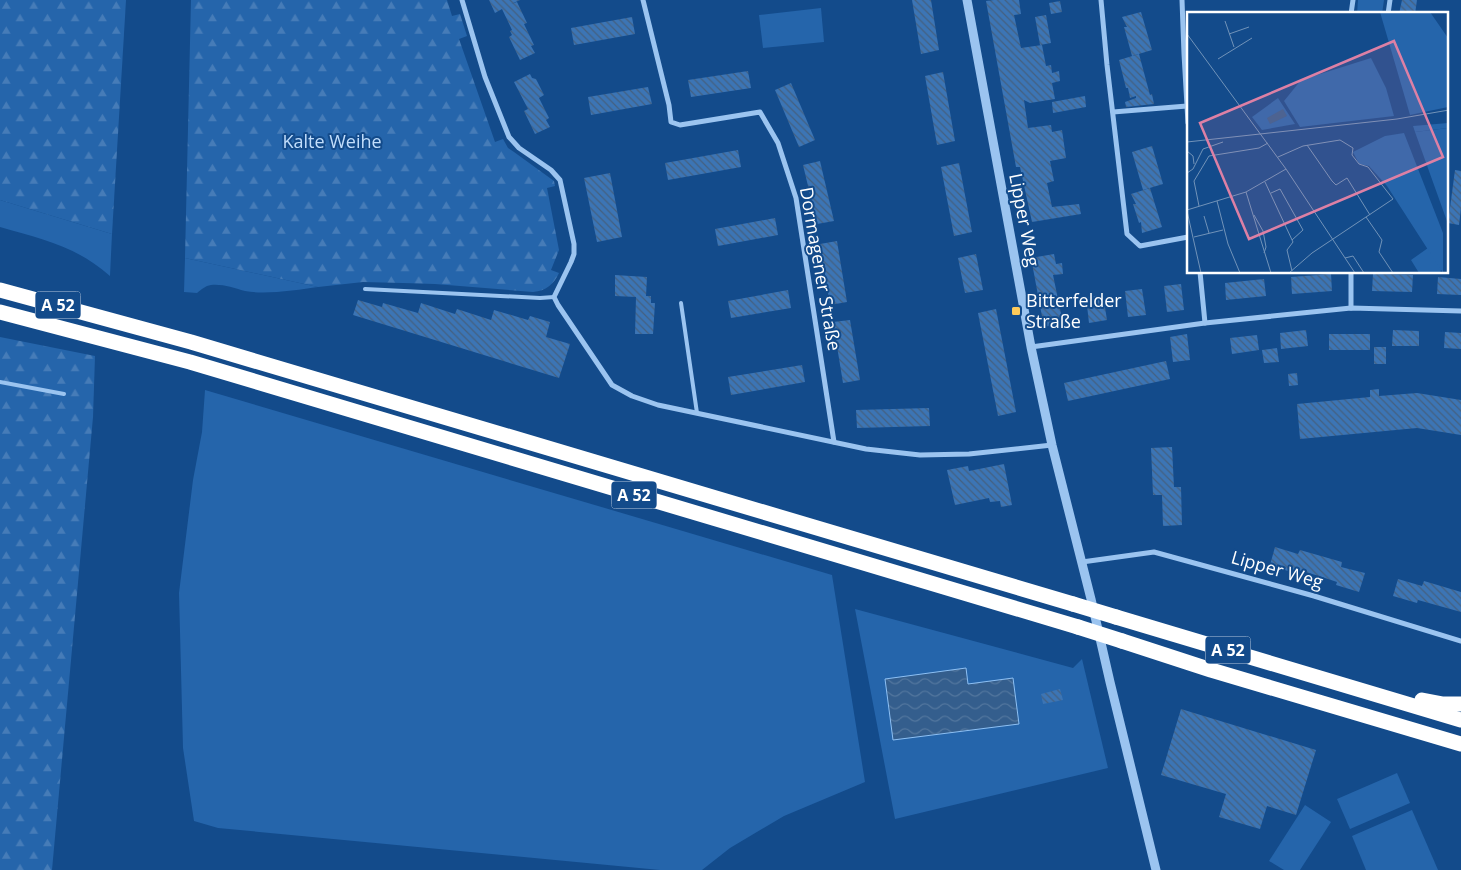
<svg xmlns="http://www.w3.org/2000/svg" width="1461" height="870" viewBox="0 0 1461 870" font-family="'Open Sans',sans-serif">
  <defs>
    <pattern id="forest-firs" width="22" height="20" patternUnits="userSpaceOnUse" patternTransform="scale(1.25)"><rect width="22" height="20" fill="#2565ab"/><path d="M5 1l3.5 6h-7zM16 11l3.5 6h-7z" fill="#467cb8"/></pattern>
    <pattern id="water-waves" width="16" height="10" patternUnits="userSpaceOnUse" patternTransform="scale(1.25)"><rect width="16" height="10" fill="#345e8d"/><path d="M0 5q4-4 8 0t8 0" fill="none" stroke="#52769e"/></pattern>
    <pattern id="building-back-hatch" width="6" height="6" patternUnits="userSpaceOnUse" patternTransform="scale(1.25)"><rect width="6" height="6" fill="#3c75b5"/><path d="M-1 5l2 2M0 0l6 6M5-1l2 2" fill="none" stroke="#446080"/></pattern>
  </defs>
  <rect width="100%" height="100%" fill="#134b8b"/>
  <!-- green -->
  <g fill="#2565ab">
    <path d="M1358 0H1384L1382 14H1357Z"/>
    <path d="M821 8 824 42 763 48 759 15Z"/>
    <path d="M0 200 112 234 110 276C76 246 42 239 0 227Z"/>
    <path d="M185 258 318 287C298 290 264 295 245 291 233 288 224 284 211 285 205 286 202 289 197 293L184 292Z"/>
    <path d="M205 390 832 575 865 782 784 816 730 848 702 870H660L218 828 194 821 183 748 179 593 193 480 202 432Z"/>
    <path d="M855 609 1073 668 1082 659 1108 768 895 819Z"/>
    <path d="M1397 773 1410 803 1350 829 1337 799Z"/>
    <path d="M1305 805 1331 822 1300 870H1284L1269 861Z"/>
    <path d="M1412 810 1438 870H1366L1352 836Z"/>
  </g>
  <!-- forest -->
  <g fill="url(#forest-firs)">
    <path d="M0 0H126L112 234 0 200Z"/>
    <path d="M191 0H447L452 16 460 14 467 36 459 39 495 142 503 139 508 148 514 152 554 181 555 186 547 188 559 250 551 270 559 273C554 284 546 291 533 292L435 284 403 283 363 282 318 287 185 258Z"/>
    <path d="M0 337 95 356 93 417 52 870H0Z"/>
  </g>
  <!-- water -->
  <path fill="url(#water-waves)" stroke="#8dc0f4" d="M966 668 968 684 1013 678 1019 724 893 740 885 679Z"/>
  <!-- building -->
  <g fill="url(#building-back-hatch)">
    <path d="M489 0H520L511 4 517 2 527 23 524 24 534 45 531 46 535 53 520 60 509 37 512 35 510 31 512 30 502 9 495 13Z"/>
    <path d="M912 0H931L939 50 921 54Z"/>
    <path d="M994 0H1019L1021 14 1014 15 1021 48 1042 45 1046 66 1051 65 1052 73 1059 71 1060 81 1052 83 1055 99 1030 103 1024 100 1028 128 1051 125 1052 132 1062 130 1066 158 1050 161 1054 181 1047 183 1052 207 1079 204 1081 214 1032 222 1020 167H1016L986 1Z"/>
    <path d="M1402 0H1417L1415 14H1399Z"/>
    <path d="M1060 1 1062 12 1051 14 1049 3Z"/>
    <path d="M1141 12 1152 50 1132 56 1124 27H1127L1122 17Z"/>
    <path d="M1046 15 1051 43 1040 45 1035 17Z"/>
    <path d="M632 17 635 34 574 45 571 28Z"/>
    <path d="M1139 54 1150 95 1152 94 1154 104 1126 107 1125 102 1136 98V96L1130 98 1128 88H1126L1119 60Z"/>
    <path d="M748 71 751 88 691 97 688 80Z"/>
    <path d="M943 72 955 141 937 145 925 76Z"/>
    <path d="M530 74 532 78 536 79 544 95 539 98 549 118 546 120 550 127 535 134 524 111 528 109 514 82Z"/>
    <path d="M791 83 815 140 799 147 775 90Z"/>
    <path d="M648 87 652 104 591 115 588 97Z"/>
    <path d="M1085 96 1086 107 1053 113 1052 102Z"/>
    <path d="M1152 146 1163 184 1143 190 1132 152Z"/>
    <path d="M738 150 741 167 668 180 665 163Z"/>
    <path d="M820 161 834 221 817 224 803 165Z"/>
    <path d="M959 163 972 232 954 236 941 167Z"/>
    <path d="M1455 170 1461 171V208L1459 225 1448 223Z"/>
    <path d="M610 173 622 237 597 242 584 178Z"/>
    <path d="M1150 188 1162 227 1142 233 1141 222 1139 223 1133 204H1136L1131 194Z"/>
    <path d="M775 218 778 235 718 246 715 229Z"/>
    <path d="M837 241 847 302 830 305 820 244Z"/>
    <path d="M976 254 983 290 965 293 958 258Z"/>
    <path d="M1054 254 1056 264 1062 263 1063 274 1053 275 1063 323 1044 327 1031 258Z"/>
    <path d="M1331 274 1332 291 1292 294 1291 277Z"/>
    <path d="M1373 274 1413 275 1412 292 1372 291Z"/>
    <path d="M615 275 647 277 646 296H651V303H655L653 334H635L636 297 615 296Z"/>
    <path d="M1438 277 1461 279V295L1437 294Z"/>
    <path d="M1264 279 1266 296 1226 300 1225 283Z"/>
    <path d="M1181 284 1184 310 1167 312 1164 286Z"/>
    <path d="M1142 289 1146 315 1128 317 1125 291Z"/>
    <path d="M788 290 791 308 731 318 728 301Z"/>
    <path d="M1103 295 1107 320 1089 323 1086 297Z"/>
    <path d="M358 300 382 307 383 303 418 313 421 303 455 314 457 309 491 320 494 310 528 320 530 316 550 322 546 337 570 344 559 378 353 315Z"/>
    <path d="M996 309 1016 412 998 416 978 313Z"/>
    <path d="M850 320 860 380 843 383 833 322Z"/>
    <path d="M1306 330 1308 346 1281 349 1280 333Z"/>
    <path d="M1393 330 1419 331V346H1392Z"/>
    <path d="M1445 332 1461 333V349L1444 348Z"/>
    <path d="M1187 334 1190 360 1173 362 1170 337Z"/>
    <rect x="1329" y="334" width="41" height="16"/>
    <path d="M1257 335 1259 350 1232 354 1230 338Z"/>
    <rect x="1374" y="347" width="12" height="17"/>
    <path d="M1277 348 1279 362 1264 363 1262 350Z"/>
    <path d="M1166 361 1170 379 1068 401 1064 383Z"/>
    <path d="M802 365 805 382 731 395 728 377Z"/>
    <path d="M1297 373 1298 385 1289 386 1288 374Z"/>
    <path d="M1379 389V396L1417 393 1461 400V435L1417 428 1300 439 1297 404 1370 397V390Z"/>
    <path d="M929 408 930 426 857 428 856 410Z"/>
    <path d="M1172 447 1174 487H1181L1182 525 1163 526 1162 495H1153L1151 448Z"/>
    <path d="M1004 464 1012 505 1001 507 1000 501 990 502 989 498 955 505 947 470 968 466 969 471Z"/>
    <path d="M1275 547 1298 554 1300 550 1342 562 1341 567 1365 573 1359 592 1336 585 1337 582 1319 576 1295 569 1294 573 1270 565Z"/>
    <path d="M1398 579 1422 586 1424 581 1461 592V612L1418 600 1417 603 1393 596Z"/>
    <path d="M1060 689 1063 700 1043 704 1041 694Z"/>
    <path d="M1181 709 1316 750 1296 815 1267 806 1260 829 1219 817 1226 794 1161 775Z"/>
  </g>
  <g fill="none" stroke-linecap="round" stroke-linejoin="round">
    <!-- service -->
    <g stroke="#9bc4f0" stroke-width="4">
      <path d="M365 289 540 298 554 297"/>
      <path d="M681 303 697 413"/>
      <path d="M0 382 64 394"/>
    </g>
    <!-- minor -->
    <g stroke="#9bc4f0" stroke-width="5">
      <path d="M462 0 485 77 509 137 519 148 551 170 560 180 574 244V254L571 262 554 297 558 305 612 385 632 396 658 405 866 449 920 455 969 454 1052 445"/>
      <path d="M643 0 669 105 671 122 680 125 760 112 778 143 796 198 834 442"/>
      <path d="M1101 0 1107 65 1127 234 1140 246 1188 237"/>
      <path d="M1182 0 1184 54 1188 123"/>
      <path d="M1351 14 1353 0"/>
      <path d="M1388 14 1390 0"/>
      <path d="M1113 112 1187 106"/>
      <path d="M1200 272 1205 323"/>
      <path d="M1351 308V272"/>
      <path d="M1031 347 1205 323 1351 308 1461 311"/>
      <path d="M1082 562 1154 552 1314 596 1461 641"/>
    </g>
    <!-- tertiary -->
    <path stroke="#9bc4f0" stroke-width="9" d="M967 0 1031 347 1052 445 1091 599 1110 682 1156 870"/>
    <!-- motorway -->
    <g stroke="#fff" stroke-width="15">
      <path d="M0 290 191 342 1073 604"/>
      <path d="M0 312 190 362 1078 627"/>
      <path d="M1116 617 1461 720"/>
      <path d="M1122 641 1211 670 1461 744"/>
      <path d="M1422 700 1443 704H1461"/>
    </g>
    <!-- motorway-bridge -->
    <g stroke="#fff" stroke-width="15">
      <path d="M1073 604 1116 617"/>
      <path d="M1078 627 1122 641"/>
    </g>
  </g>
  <!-- markers -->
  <rect fill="#ffcb5a" stroke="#134b8b" stroke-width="2" x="1011" y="306" width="10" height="10" rx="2.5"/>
  <g text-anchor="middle" stroke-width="4" stroke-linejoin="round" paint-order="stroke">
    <!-- shield labels -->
    <g fill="#134b8b" stroke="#b8c9dc" stroke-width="1">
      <rect x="35.5" y="291.5" width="45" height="27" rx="4"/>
      <rect x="611.5" y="481.5" width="45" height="27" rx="4"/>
      <rect x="1205.5" y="636.5" width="45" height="27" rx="4"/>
    </g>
    <g font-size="16" font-weight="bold" fill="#fff">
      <text x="58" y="311">A 52</text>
      <text x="634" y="501">A 52</text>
      <text x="1228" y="656">A 52</text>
    </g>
    <!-- park labels -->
    <g font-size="18" fill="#c2defc" stroke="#134b8b">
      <text x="332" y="148">Kalte Weihe</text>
    </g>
    <!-- street labels -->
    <g font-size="18" fill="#fff" stroke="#134b8b">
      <text transform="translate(1024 220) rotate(79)" y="6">Lipper Weg</text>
      <text transform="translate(820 269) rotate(80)" y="6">Dormagener Straße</text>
      <text transform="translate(1277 570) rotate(16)" y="6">Lipper Weg</text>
    </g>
    <!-- poi labels -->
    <g font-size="18" fill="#fff" stroke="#134b8b" text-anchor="start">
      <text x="1026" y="307">Bitterfelder<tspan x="1026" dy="21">Straße</tspan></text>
    </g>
  </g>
  <!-- overview -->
  <g transform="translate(1187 12)">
    <rect width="261" height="261" fill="#134b8b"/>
    <path d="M184 46 199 76 207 104 113 115 97 89 114 68ZM91 86 108 112 75 118 65 105ZM261 111V116L228 120 226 114ZM241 236 255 256 253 261H232L224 248Z" fill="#2565ab"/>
    <path d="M193 0H243L261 26V95L223 103ZM261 116H262L261 212 228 120ZM217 121 256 221V261L200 174 182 154 172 152 166 140 198 124Z" fill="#2565ab"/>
    <path d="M96 97 100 104 83 112 80 106Z" fill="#345e8d"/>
    <path fill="none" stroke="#7193b9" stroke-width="1" d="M38 9 47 35M0 22 99 157 168 261M42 22 62 15M31 47 65 26M0 130 210 107 262 98M120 133 145 169 149 173 160 166 183 203M0 139 6 144 7 152M91 145 116 134 153 128 166 136 165 143 172 152 181 155 206 187 125 241 102 261M0 161 6 157 16 137 36 130M78 170 106 230 100 238 105 259M59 180 84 261M84 181 93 177 116 218 105 228M30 189 41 232 53 261M12 194 7 169 22 144 72 136 81 131M0 198 59 180 99 157M0 199 14 261M67 203 76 219 79 235 77 241M17 204 22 221M179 205 195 228 192 240 206 261M7 225 36 218M158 246 166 244 177 261"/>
    <path fill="#dd80a5" fill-opacity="0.15" stroke="#dd80a5" stroke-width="2.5" d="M207 29 256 145 62 227 13 111Z"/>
    <rect width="261" height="261" fill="none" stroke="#fff" stroke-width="2.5"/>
  </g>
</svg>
